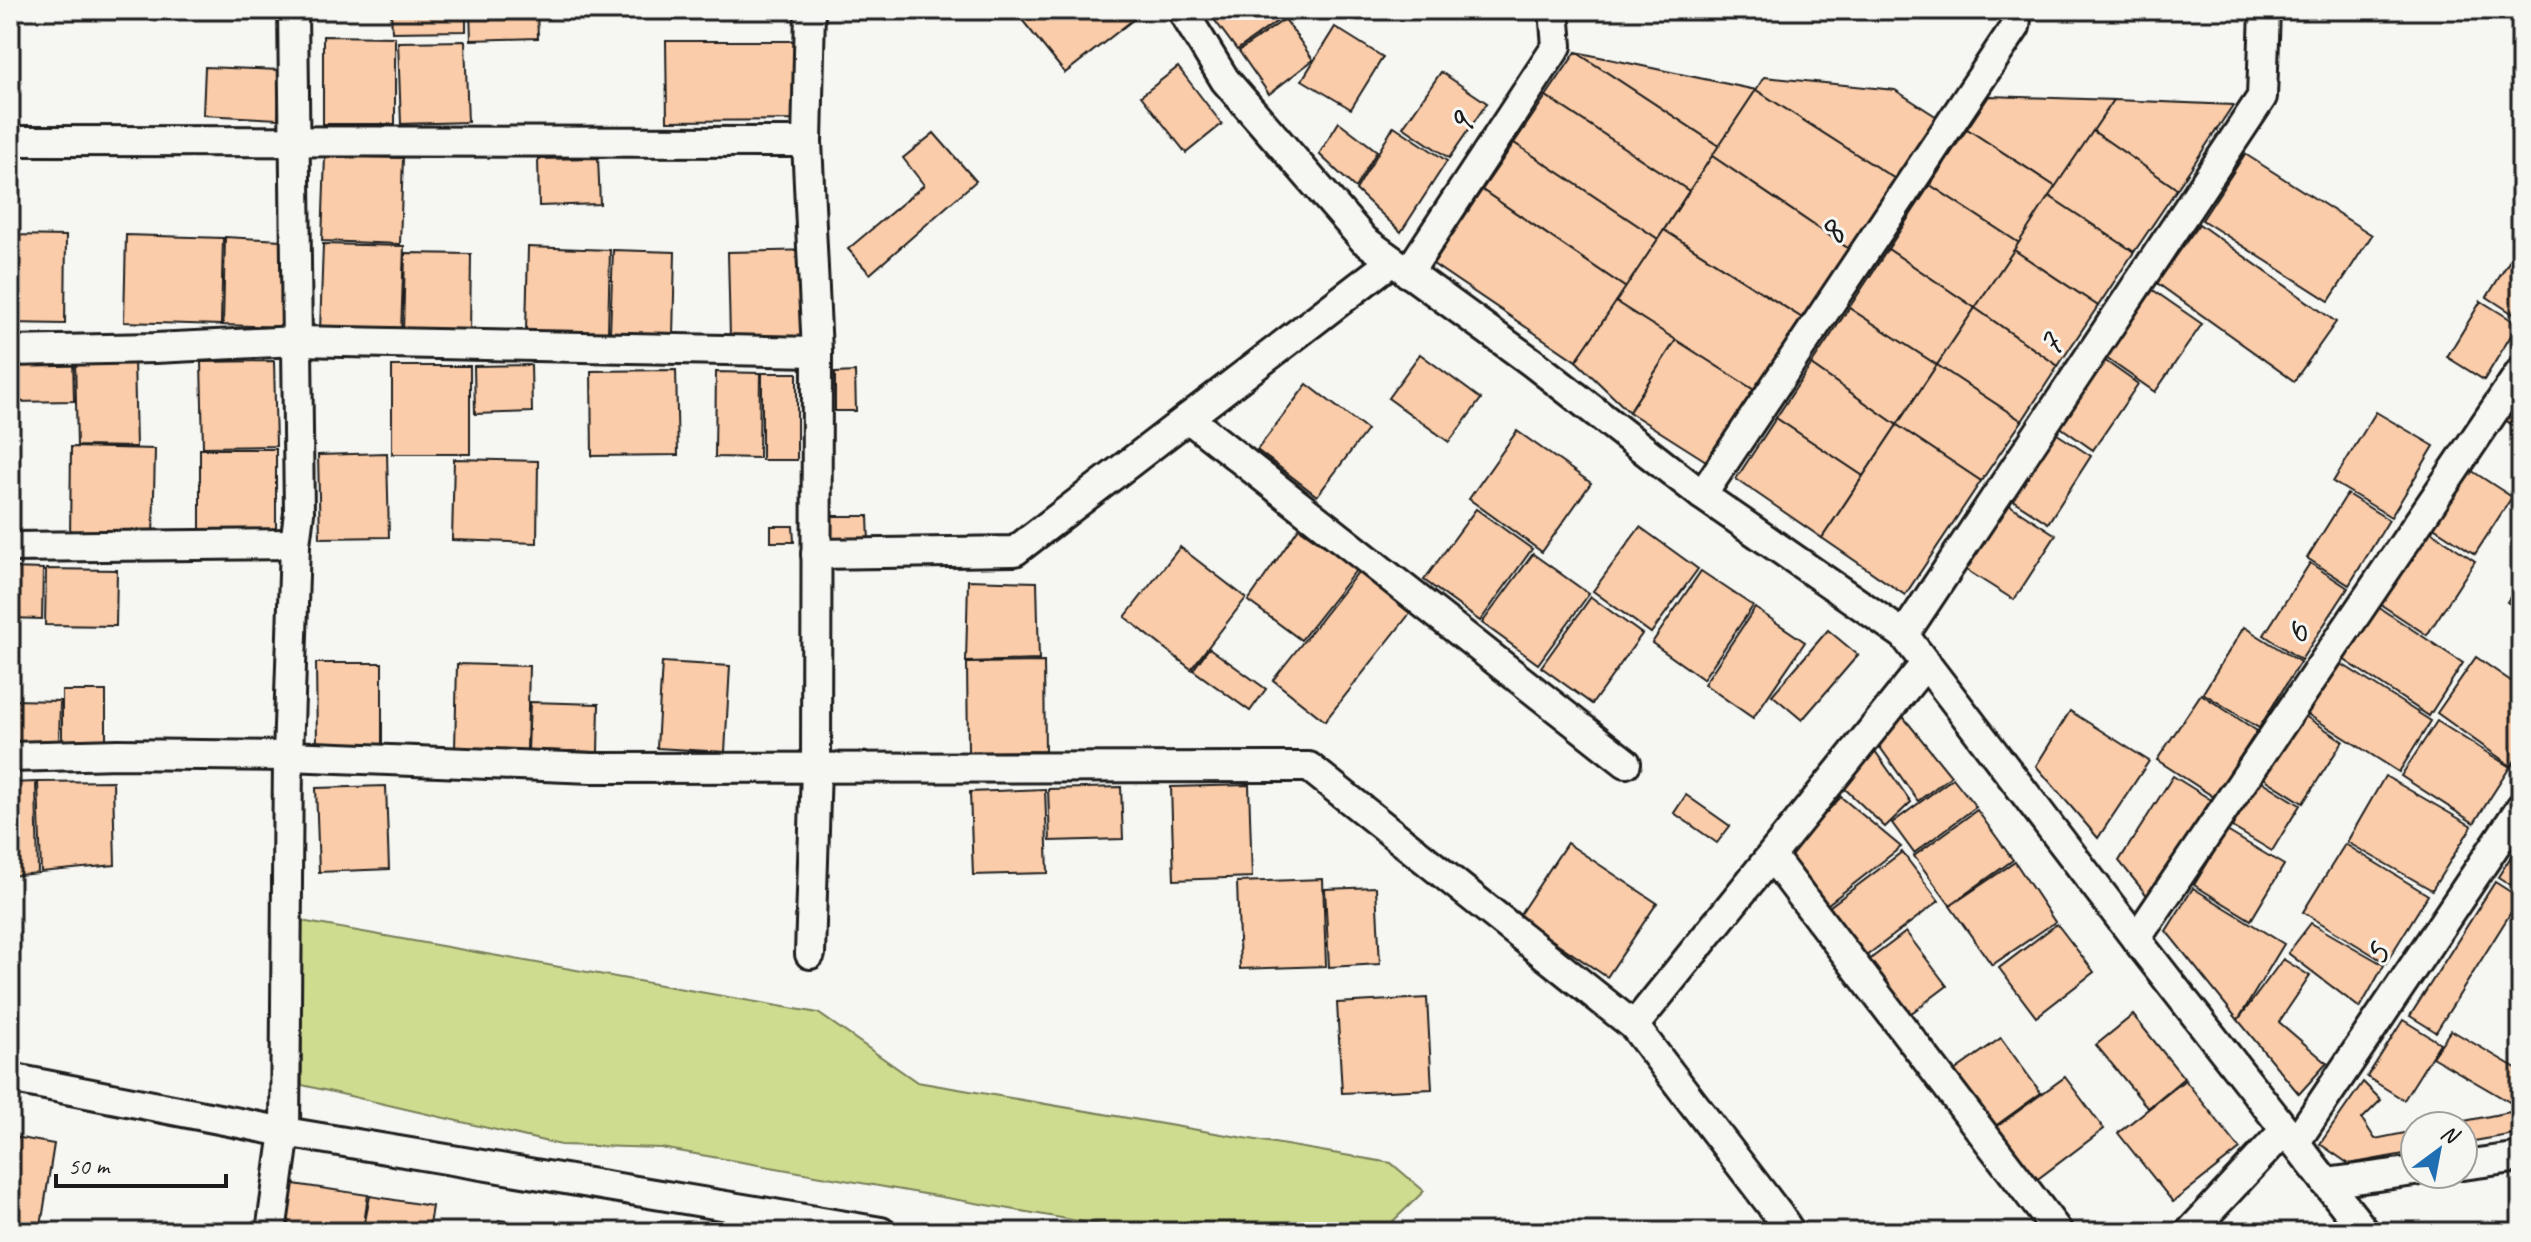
<svg xmlns="http://www.w3.org/2000/svg" width="2531" height="1242" viewBox="0 0 2531 1242" font-family="Caveat,sans-serif">
  <rect width="100%" height="100%" fill="#f6f6f2"/>
  <filter id="ink" filterUnits="userSpaceOnUse"><feTurbulence type="fractalNoise" baseFrequency=".0125" numOctaves="2"/><feDisplacementMap in="SourceGraphic" scale="16" xChannelSelector="R" yChannelSelector="G"/><feConvolveMatrix kernelMatrix="1 2 1 2 8 2 1 2 1" color-interpolation-filters="sRGB"/></filter>
  <g filter="url(#ink)">
    <!-- green -->
    <path fill="#cedc8f" stroke="#757c56" stroke-width="2" d="M301 921 818 1013 917 1082 1391 1163 1424 1191 1388 1226 1351 1232H1141L661 1148 561 1145 302 1085Z"/>
    <!-- building -->
    <g fill="#facca9" stroke="#1c1c1c" stroke-width="2">
      <path d="M391 10H466V31L392 32Z"/>
      <path d="M470 10H537L538 38 471 40Z"/>
      <path d="M1014 10H1127L1134 19 1065 73Z"/>
      <path d="M1207 10H1286L1283 17 1237 50Z"/>
      <path d="M1285 19 1313 60 1269 94 1239 51Z"/>
      <path d="M1335 27 1383 57 1351 109 1302 80Z"/>
      <path d="M323 36 395 37V124H323Z"/>
      <path d="M465 41 468 122 401 124 398 42Z"/>
      <path d="M666 41H812L813 120 667 121Z"/>
      <path d="M1576 52 1719 146 1689 191 1546 96Z"/>
      <path d="M1576 52 1756 90 1719 146Z"/>
      <path d="M205 67 280 70 278 119 203 115Z"/>
      <path d="M1178 67 1222 124 1186 153 1141 96Z"/>
      <path d="M1441 72 1487 103 1449 158 1403 127Z"/>
      <path d="M1764 77 1895 90 1937 117 1895 179 1756 90Z"/>
      <path d="M1756 90 1895 179 1849 249 1712 156Z"/>
      <path d="M1546 96 1689 191 1658 239 1514 143Z"/>
      <path d="M1989 96 2114 100 2056 187 1967 129Z"/>
      <path d="M2114 100 2233 105 2177 189 2093 131Z"/>
      <path d="M1339 122 1377 151 1355 188 1319 154Z"/>
      <path d="M1394 126 1447 161 1401 232 1356 190Z"/>
      <path d="M1967 129 2056 187 2019 243 1930 185Z"/>
      <path d="M2093 131 2177 189 2134 252 2049 196Z"/>
      <path d="M934 133 976 181 870 274 848 249 924 185 903 158Z"/>
      <path d="M1514 143 1658 239 1626 288 1482 190Z"/>
      <path d="M2245 154 2372 235 2329 301 2202 220Z"/>
      <path d="M325 156 403 158 400 244 322 241Z"/>
      <path d="M1712 156 1849 249 1802 318 1664 230Z"/>
      <path d="M598 158 600 204 539 206 538 159Z"/>
      <path d="M1930 185 2019 243 1975 308 1888 249Z"/>
      <path d="M1482 190 1626 288 1576 361 1433 264Z"/>
      <path d="M2049 196 2134 252 2098 306 2014 250Z"/>
      <path d="M2199 224 2336 322 2294 381 2157 283Z"/>
      <path d="M1664 230 1802 318 1754 390 1616 302Z"/>
      <path d="M10 235 66 236 65 324 10 323Z"/>
      <path d="M126 235 223 238 221 325 124 322Z"/>
      <path d="M225 237 281 240 283 327 223 325Z"/>
      <path d="M323 244 404 246 401 333 320 331Z"/>
      <path d="M528 247 610 250 608 333 526 331Z"/>
      <path d="M1888 249 1975 308 1937 365 1849 308Z"/>
      <path d="M613 250 675 252 673 337 610 333Z"/>
      <path d="M811 250 814 336 730 338 728 252Z"/>
      <path d="M2014 250 2098 306 2058 366 1975 308Z"/>
      <path d="M2515 252 2521 256V319L2487 297Z"/>
      <path d="M405 253 471 254 470 335 403 333Z"/>
      <path d="M2153 290 2202 324 2155 392 2106 358Z"/>
      <path d="M2481 301 2518 324 2484 380 2447 357Z"/>
      <path d="M1616 302 1676 340 1629 412 1576 361Z"/>
      <path d="M1849 308 1937 365 1897 425 1811 365Z"/>
      <path d="M1975 308 2058 366 2022 421 1937 365Z"/>
      <path d="M1676 340 1754 390 1706 461 1629 412Z"/>
      <path d="M1420 354 1481 399 1449 442 1388 398Z"/>
      <path d="M73 357 74 401 12 402 10 359Z"/>
      <path d="M134 358 136 447 77 446 75 359Z"/>
      <path d="M2104 360 2138 384 2093 450 2059 426Z"/>
      <path d="M274 361 276 446 203 447 201 362Z"/>
      <path d="M531 365 532 412 475 414 474 366Z"/>
      <path d="M1811 365 1897 425 1863 476 1776 418Z"/>
      <path d="M1937 365 2022 421 1981 481 1897 425Z"/>
      <rect x="392" y="366" width="78" height="88"/>
      <path d="M676 370 678 455 592 456 591 371Z"/>
      <path d="M716 372 760 373 759 458 715 457Z"/>
      <path d="M855 372 856 411H835V373Z"/>
      <rect x="762" y="373" width="35" height="87"/>
      <path d="M1307 384 1367 430 1317 496 1257 450Z"/>
      <path d="M2521 387V431L2501 417Z"/>
      <path d="M2376 412 2434 446 2391 517 2333 482Z"/>
      <path d="M1776 418 1863 476 1822 538 1736 479Z"/>
      <path d="M1897 425 1981 481 1905 595 1822 538Z"/>
      <path d="M1517 431 1591 483 1542 552 1469 499Z"/>
      <path d="M2054 432 2091 456 2048 523 2011 499Z"/>
      <path d="M71 447 155 449 153 540 70 538Z"/>
      <rect x="200" y="449" width="76" height="80"/>
      <path d="M387 453 389 537 320 538 318 455Z"/>
      <path d="M454 459 538 461 537 543 452 540Z"/>
      <path d="M2466 467 2512 497 2475 554 2429 524Z"/>
      <path d="M2347 494 2389 520 2349 585 2307 558Z"/>
      <path d="M2008 504 2056 535 2014 600 1965 569Z"/>
      <path d="M1476 509 1532 549 1480 621 1424 580Z"/>
      <path d="M828 516H868L869 543H828Z"/>
      <path d="M771 526H793L794 542H771Z"/>
      <path d="M1640 527 1698 569 1651 633 1593 591Z"/>
      <path d="M1299 528 1357 569 1301 640 1248 601Z"/>
      <path d="M2426 528 2475 561 2427 635 2377 602Z"/>
      <path d="M1180 547 1246 598 1191 669 1125 617Z"/>
      <path d="M1533 554 1589 594 1538 664 1482 623Z"/>
      <path d="M2310 563 2348 588 2301 660 2264 635Z"/>
      <path d="M10 568 43 569 42 619 10 618Z"/>
      <path d="M46 569 117 570 116 626 45 625Z"/>
      <path d="M1359 571 1411 612 1325 721 1273 680Z"/>
      <path d="M1701 571 1753 606 1703 679 1652 643Z"/>
      <path d="M968 580 1037 582 1039 660 966 662Z"/>
      <path d="M2521 580V611L2507 602Z"/>
      <path d="M1591 597 1642 634 1592 704 1541 667Z"/>
      <path d="M2375 605 2463 663 2429 716 2340 657Z"/>
      <path d="M1755 608 1805 642 1753 718 1704 684Z"/>
      <path d="M2244 627 2300 662 2259 728 2203 693Z"/>
      <path d="M1828 630 1858 655 1802 720 1772 695Z"/>
      <path d="M1209 648 1266 689 1250 711 1193 670Z"/>
      <path d="M2476 657 2521 688V752L2511 766 2437 713Z"/>
      <path d="M2337 661 2431 721 2399 772 2304 712Z"/>
      <path d="M662 662 730 666 725 752 657 748Z"/>
      <path d="M1044 662 1045 751 968 752 967 663Z"/>
      <path d="M316 663H382V746H317Z"/>
      <path d="M457 664 529 666 527 750 455 748Z"/>
      <rect x="62" y="691" width="44" height="52"/>
      <path d="M2201 694 2257 731 2214 797 2157 760Z"/>
      <path d="M10 700 60 701 59 743 10 742Z"/>
      <path d="M530 702 599 704 598 752 528 750Z"/>
      <path d="M2070 711 2149 761 2098 838 2036 766Z"/>
      <path d="M1900 713 1951 776 1918 801 1875 740Z"/>
      <path d="M2302 714 2343 741 2303 803 2262 777Z"/>
      <path d="M2437 721 2510 767 2474 823 2401 776Z"/>
      <path d="M1875 751 1911 802 1885 827 1843 787Z"/>
      <path d="M2173 776 2213 801 2149 898 2119 861Z"/>
      <path d="M2385 776 2472 826 2432 890 2347 842Z"/>
      <path d="M1953 778 1976 807 1914 853 1892 823Z"/>
      <path d="M2260 780 2300 805 2272 851 2232 827Z"/>
      <path d="M113 781 115 865 41 872 38 782Z"/>
      <path d="M36 782 38 873 10 876V783Z"/>
      <path d="M1249 785 1252 877 1174 880 1171 787Z"/>
      <path d="M386 786 389 869 319 872 316 788Z"/>
      <path d="M1121 787 1123 839 1050 841 1048 789Z"/>
      <path d="M1045 789 1048 873 973 875 970 792Z"/>
      <path d="M1686 795 1730 826 1717 843 1674 813Z"/>
      <path d="M1841 797 1901 847 1823 908 1785 855Z"/>
      <path d="M1977 810 2013 860 1950 905 1914 856Z"/>
      <path d="M2227 831 2284 865 2251 920 2194 885Z"/>
      <path d="M2521 841V891L2498 877Z"/>
      <path d="M1567 843 1657 903 1607 977 1518 917Z"/>
      <path d="M2345 844 2428 895 2386 963 2303 912Z"/>
      <path d="M1902 852 1939 901 1862 959 1825 910Z"/>
      <path d="M2015 862 2055 922 1992 965 1950 906Z"/>
      <path d="M1323 879 1326 966 1240 969 1237 882Z"/>
      <path d="M2495 882 2520 898 2436 1032 2410 1016Z"/>
      <path d="M1376 887 1380 964 1329 967 1325 889Z"/>
      <path d="M2193 888 2284 944 2238 1020 2166 931Z"/>
      <path d="M2311 923 2384 965 2360 1008 2288 953Z"/>
      <path d="M2057 924 2094 972 2036 1017 1999 968Z"/>
      <path d="M1906 932 1947 986 1906 1017 1865 963Z"/>
      <path d="M2283 959 2310 976 2279 1022 2327 1063 2299 1094 2238 1020Z"/>
      <path d="M1427 998 1432 1089 1342 1093 1337 1003Z"/>
      <path d="M2133 1015 2184 1078 2148 1108 2096 1045Z"/>
      <path d="M2403 1020 2440 1043 2404 1100 2367 1077Z"/>
      <path d="M2451 1030 2521 1071 2520 1133 2463 1143V1126H2439L2510 1112 2518 1107 2432 1057Z"/>
      <path d="M2001 1038 2041 1093 1994 1127 1954 1071Z"/>
      <path d="M2065 1077 2104 1129 2035 1181 1995 1128Z"/>
      <path d="M2185 1080 2240 1149 2173 1202 2118 1133Z"/>
      <path d="M2363 1082 2381 1100 2362 1119 2375 1139 2415 1131V1152L2349 1164 2320 1144Z"/>
      <path d="M10 1136 54 1144 41 1226 10 1221Z"/>
      <path d="M287 1183 368 1195 363 1232H281Z"/>
      <path d="M370 1196 432 1206 428 1232H363Z"/>
      <path d="M499 1220 569 1230V1232H497Z"/>
    </g>
    <g fill="none" stroke-linecap="round" stroke-linejoin="round">
      <!-- minor casing -->
      <g stroke="#1c1c1c" stroke-width="34">
        <g id="minor">
          <path d="M810 10 807 142 817 352 816 768 810 954"/>
          <path d="M1182 10 1225 80 1364 240 1533 363 1702 495 1904 635 2136 939 2365 1232"/>
          <path d="M10 141 807 142"/>
          <path d="M1408 273 1557 46 1554 10"/>
          <path d="M10 351 155 348 297 341 817 352"/>
          <path d="M1188 418 1626 763"/>
          <path d="M1702 495 2015 27 2017 10"/>
          <path d="M10 547 295 544"/>
          <path d="M816 554 1015 551 1392 261"/>
          <path d="M1904 635 2262 97 2265 10"/>
          <path d="M10 757 118 754 288 756 592 768 1309 767 1634 1026 1778 1214 1790 1232"/>
          <path d="M1772 857 2058 1232"/>
          <path d="M2136 939 2521 371"/>
          <path d="M1634 1026 1926 663"/>
          <path d="M10 1078 285 1132 288 756 295 544 299 513 293 10"/>
          <path d="M2295 1143 2521 807"/>
          <path d="M2463 1165 2521 1157"/>
          <path d="M2326 1183 2415 1171"/>
          <path d="M271 1232 285 1132 881 1232"/>
          <path d="M2190 1232 2285 1130"/>
        </g>
      </g>
      <!-- minor -->
      <use href="#minor" stroke="#f6f6f2" stroke-width="28"/>
    </g>
  </g>
  <g text-anchor="middle" stroke-width="6" stroke-linejoin="round" paint-order="stroke">
    <!-- street labels -->
    <g font-size="40" fill="#1c1c1c" stroke="#f6f6f2">
      <text transform="translate(1459 123) rotate(-57)" y="14">9</text>
      <text transform="translate(1830 232) rotate(-56)" y="14">8</text>
      <text transform="translate(2049 344) rotate(-56)" y="14">7</text>
      <text transform="translate(2295 632) rotate(-56)" y="14">6</text>
      <text transform="translate(2375 953) rotate(-56)" y="14">5</text>
    </g>
  </g>
  <!-- margin -->
  <rect width="2531" height="1242" fill="none" stroke="#f6f6f2" stroke-width="40"/>
  <rect x="20" y="20" width="2491" height="1202" fill="none" stroke="#1c1c1c" stroke-width="3" filter="url(#ink)"/>
  <!-- north arrow -->
  <g transform="translate(2439 1150) rotate(32)"><circle r="38" fill="#f6f6f2" stroke="#9f9f9c" stroke-width="2"/>
  <path d="M0-6L14 30L0 20L-14 30Z" fill="#1f6fb2"/>
  <text y="-12" font-size="22" font-weight="bold" text-anchor="middle" fill="#1c1c1c">N</text>
  </g>
  <!-- scale -->
  <path d="M56 1174v12h170v-12" fill="none" stroke="#1c1c1c" stroke-width="4"/>
  <text x="68" y="1174" font-size="24" fill="#1c1c1c" stroke="#f6f6f2" stroke-width="6" paint-order="stroke">50 m</text>
</svg>
